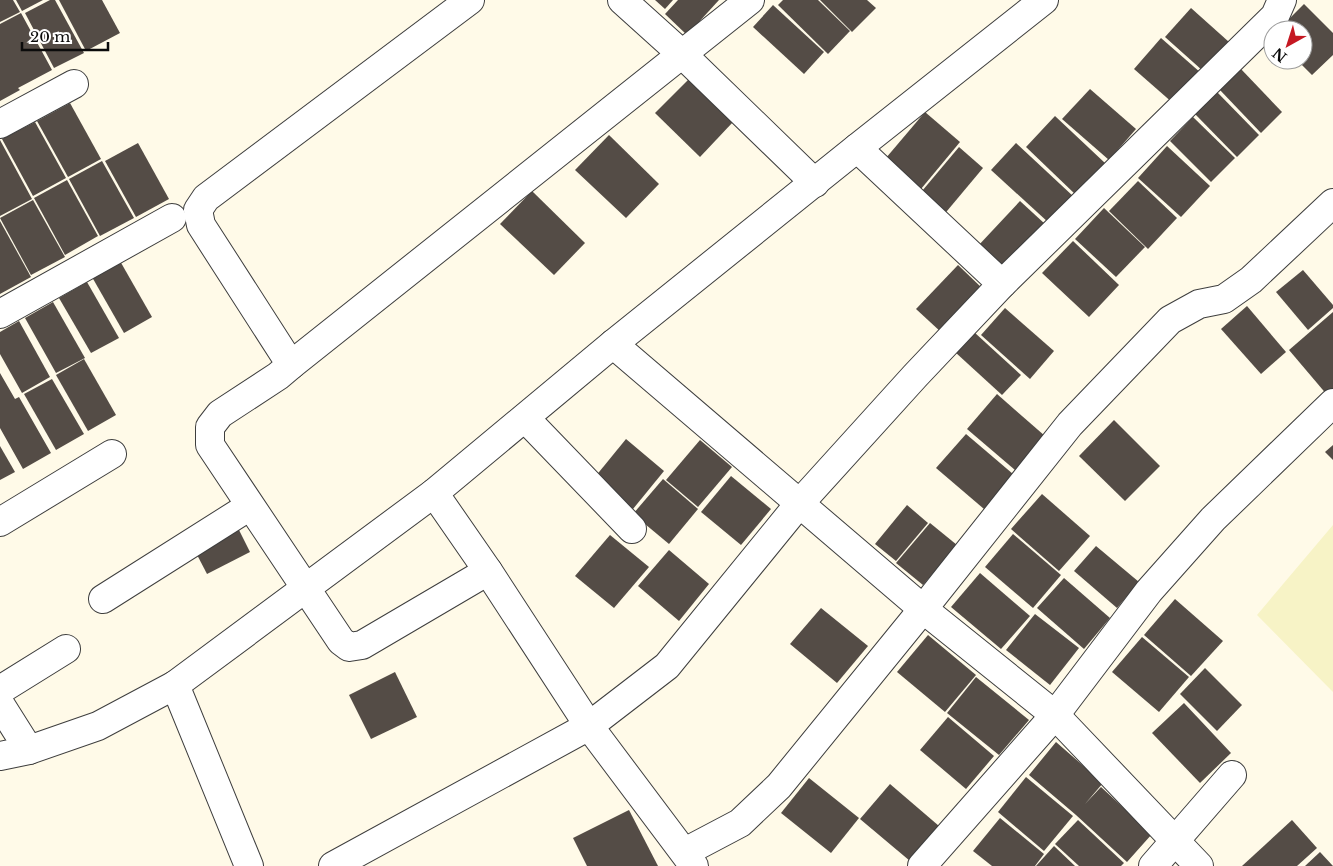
<svg xmlns="http://www.w3.org/2000/svg" width="1333" height="866" viewBox="0 0 1333 866" font-family="'Libre Baskerville',serif">
  <rect width="100%" height="100%" fill="#fffae8"/>
  <!-- farmland -->
  <path fill="#f7f3c6" d="M1333 525V692L1257 615Z"/>
  <!-- building -->
  <g fill="#544c46">
    <path d="M0 0H13L20 12 0 22Z"/>
    <path d="M16 0H43L22 11Z"/>
    <path d="M50 0H55L84 53 54 68 25 13Z"/>
    <path d="M59 0H102L120 33 86 51Z"/>
    <path d="M655 0H673L665 9Z"/>
    <path d="M678 0H719L687 35 665 14Z"/>
    <path d="M783 0H818L850 31 828 54 778 5Z"/>
    <path d="M820 0H867L876 8 852 32Z"/>
    <path d="M1304 4 1333 33V55L1312 75 1297 60H1303V30H1278Z"/>
    <path d="M773 5 824 52 804 74 753 27Z"/>
    <path d="M1191 8 1229 42 1203 71 1165 37Z"/>
    <path d="M21 13 52 70 18 88 20 90 0 101V24Z"/>
    <path d="M1161 38 1201 73 1174 104 1134 69Z"/>
    <path d="M1240 68 1282 112 1261 133 1219 89Z"/>
    <path d="M689 79 733 122 700 157 655 113Z"/>
    <path d="M1090 89 1136 129 1109 160 1062 119Z"/>
    <path d="M1217 92 1259 135 1237 157 1195 114Z"/>
    <path d="M70 103 101 159 68 177 37 121Z"/>
    <path d="M925 112 960 142 916 195 880 165Z"/>
    <path d="M1055 116 1106 164 1076 195 1026 147Z"/>
    <path d="M1193 117 1235 158 1211 182 1170 141Z"/>
    <path d="M35 122 66 178 33 196 2 139Z"/>
    <path d="M609 135 659 184 626 218 575 170Z"/>
    <path d="M0 140 32 199 0 216Z"/>
    <path d="M138 143 169 199 136 217 105 161Z"/>
    <path d="M1016 143 1074 197 1049 223 991 170Z"/>
    <path d="M1167 146 1210 186 1181 217 1138 178Z"/>
    <path d="M959 147 983 168 942 217 917 197Z"/>
    <path d="M102 161 134 218 100 236 69 179Z"/>
    <path d="M67 180 98 236 65 255 34 198Z"/>
    <path d="M1138 181 1177 218 1148 249 1109 211Z"/>
    <path d="M532 191 585 243 554 275 500 224Z"/>
    <path d="M33 200 65 257 31 275 0 218Z"/>
    <path d="M1020 201 1045 224 1003 270 977 247Z"/>
    <path d="M1104 208 1145 247 1116 277 1075 239Z"/>
    <path d="M0 221 31 277 0 294Z"/>
    <path d="M1073 241 1119 285 1089 317 1042 273Z"/>
    <path d="M120 261 152 317 124 333 92 277Z"/>
    <path d="M958 265 983 289 942 333 916 309Z"/>
    <path d="M1303 270 1333 305V308L1308 330 1276 292Z"/>
    <path d="M87 282 119 338 91 353 59 298Z"/>
    <path d="M53 302 85 358 56 373 25 318Z"/>
    <path d="M1247 306 1286 352 1261 374 1221 329Z"/>
    <path d="M1005 308 1054 351 1030 379 981 335Z"/>
    <path d="M1333 312V391L1328 396 1289 350Z"/>
    <path d="M19 321 50 377 22 393 0 354V332Z"/>
    <path d="M974 332 1021 375 1002 395 955 352Z"/>
    <path d="M84 359 116 415 88 431 56 375Z"/>
    <path d="M0 373 15 399 19 397 51 453 23 469 0 428Z"/>
    <path d="M52 379 84 434 56 450 24 394Z"/>
    <path d="M997 394 1045 436 1015 470 967 429Z"/>
    <path d="M1114 420 1160 466 1125 501 1079 456Z"/>
    <path d="M966 434 1013 474 984 509 936 468Z"/>
    <path d="M626 439 664 471 633 509 595 477Z"/>
    <path d="M700 440 732 467 698 507 666 480Z"/>
    <path d="M1333 445V460L1325 452Z"/>
    <path d="M0 446 15 472 0 480Z"/>
    <path d="M731 476 771 509 741 545 701 512Z"/>
    <path d="M663 479 698 509 669 544 633 514Z"/>
    <path d="M1042 494 1090 536 1059 571 1011 529Z"/>
    <path d="M907 505 928 523 896 561 875 544Z"/>
    <path d="M930 523 957 545 923 585 896 563Z"/>
    <path d="M236 524 250 552 207 574 193 547Z"/>
    <path d="M1013 534 1061 575 1033 608 985 567Z"/>
    <path d="M610 535 649 567 614 608 575 576Z"/>
    <path d="M1096 546 1139 582 1117 608 1074 571Z"/>
    <path d="M669 550 709 584 679 621 638 586Z"/>
    <path d="M980 573 1030 616 1001 649 951 607Z"/>
    <path d="M1064 578 1110 618 1084 649 1037 608Z"/>
    <path d="M1175 599 1223 641 1191 676 1144 635Z"/>
    <path d="M821 608 868 646 837 683 790 644Z"/>
    <path d="M1035 614 1079 648 1050 685 1006 650Z"/>
    <path d="M928 635 976 675 945 712 897 672Z"/>
    <path d="M1142 637 1189 677 1159 712 1112 672Z"/>
    <path d="M1205 668 1242 705 1217 731 1180 694Z"/>
    <path d="M395 672 417 717 371 739 349 695Z"/>
    <path d="M976 677 1029 720 999 755 947 713Z"/>
    <path d="M1184 703 1231 753 1200 783 1152 733Z"/>
    <path d="M948 717 994 756 966 789 920 750Z"/>
    <path d="M1056 742 1103 783 1085 804 1101 787 1152 834 1127 862 1076 815 1029 775Z"/>
    <path d="M1026 777 1073 816 1044 851 998 812Z"/>
    <path d="M809 778 859 818 831 853 781 813Z"/>
    <path d="M890 784 939 826 910 861 860 819Z"/>
    <path d="M629 810 658 866H587L573 838Z"/>
    <path d="M1000 818 1044 854 1035 866H992L973 851Z"/>
    <path d="M1078 820 1124 863 1121 866H1079L1055 844Z"/>
    <path d="M1292 820 1317 848 1297 866H1242Z"/>
    <path d="M1054 846 1075 866H1036Z"/>
    <path d="M1320 852 1333 866H1305Z"/>
  </g>
  <g fill="none" stroke-linecap="round" stroke-linejoin="round">
    <!-- minor casing -->
    <g stroke="#3e3e3e" stroke-width="30">
      <g id="minor">
        <path d="M470 0 206 198 198 210 201 225 291 365 278 376 220 414 210 427V445L341 641 349 647 362 645 488 571"/>
        <path d="M622 0 683 55 815 183"/>
        <path d="M0 124 74 84"/>
        <path d="M857 148 1002 284"/>
        <path d="M0 314 172 218"/>
        <path d="M613 344 923 609 1055 715 1199 866"/>
        <path d="M291 365 750 0"/>
        <path d="M525 418 632 529"/>
        <path d="M434 493 488 571 589 726 694 866"/>
        <path d="M0 522 112 454"/>
        <path d="M103 599 250 506"/>
        <path d="M175 685 249 866"/>
        <path d="M0 690 66 649"/>
        <path d="M0 704 29 750"/>
        <path d="M0 756 29 750 98 726 175 685 434 493 613 344 857 148 1044 0"/>
        <path d="M685 852 740 823 779 786 923 609 1070 424 1170 320 1199 304 1224 299 1251 280 1333 203"/>
        <path d="M333 866 589 726 667 666 799 504 915 376 1002 284 1275 16 1282 0"/>
        <path d="M922 866 1055 715 1149 591 1213 519 1333 403"/>
        <path d="M1153 866 1232 775"/>
      </g>
    </g>
    <!-- minor -->
    <use href="#minor" stroke="#fff" stroke-width="28"/>
  </g>
  <!-- north arrow -->
  <g transform="translate(1288 45) rotate(219)"><circle r="24" fill="#ffffff" stroke="#9d9d9d"/>
  <path d="M0-4L9 19L0 12L-9 19Z" fill="#c51822"/>
  <text y="-8" font-size="14" font-weight="bold" text-anchor="middle" fill="#0b0b0b">N</text>
  </g>
  <!-- scale -->
  <path d="M22 42v8h86v-8" fill="none" stroke="#0b0b0b" stroke-width="2.5"/>
  <text x="30" y="42" font-size="15" fill="#0b0b0b" stroke="#ffffff" stroke-width="4" paint-order="stroke">20 m</text>
</svg>
